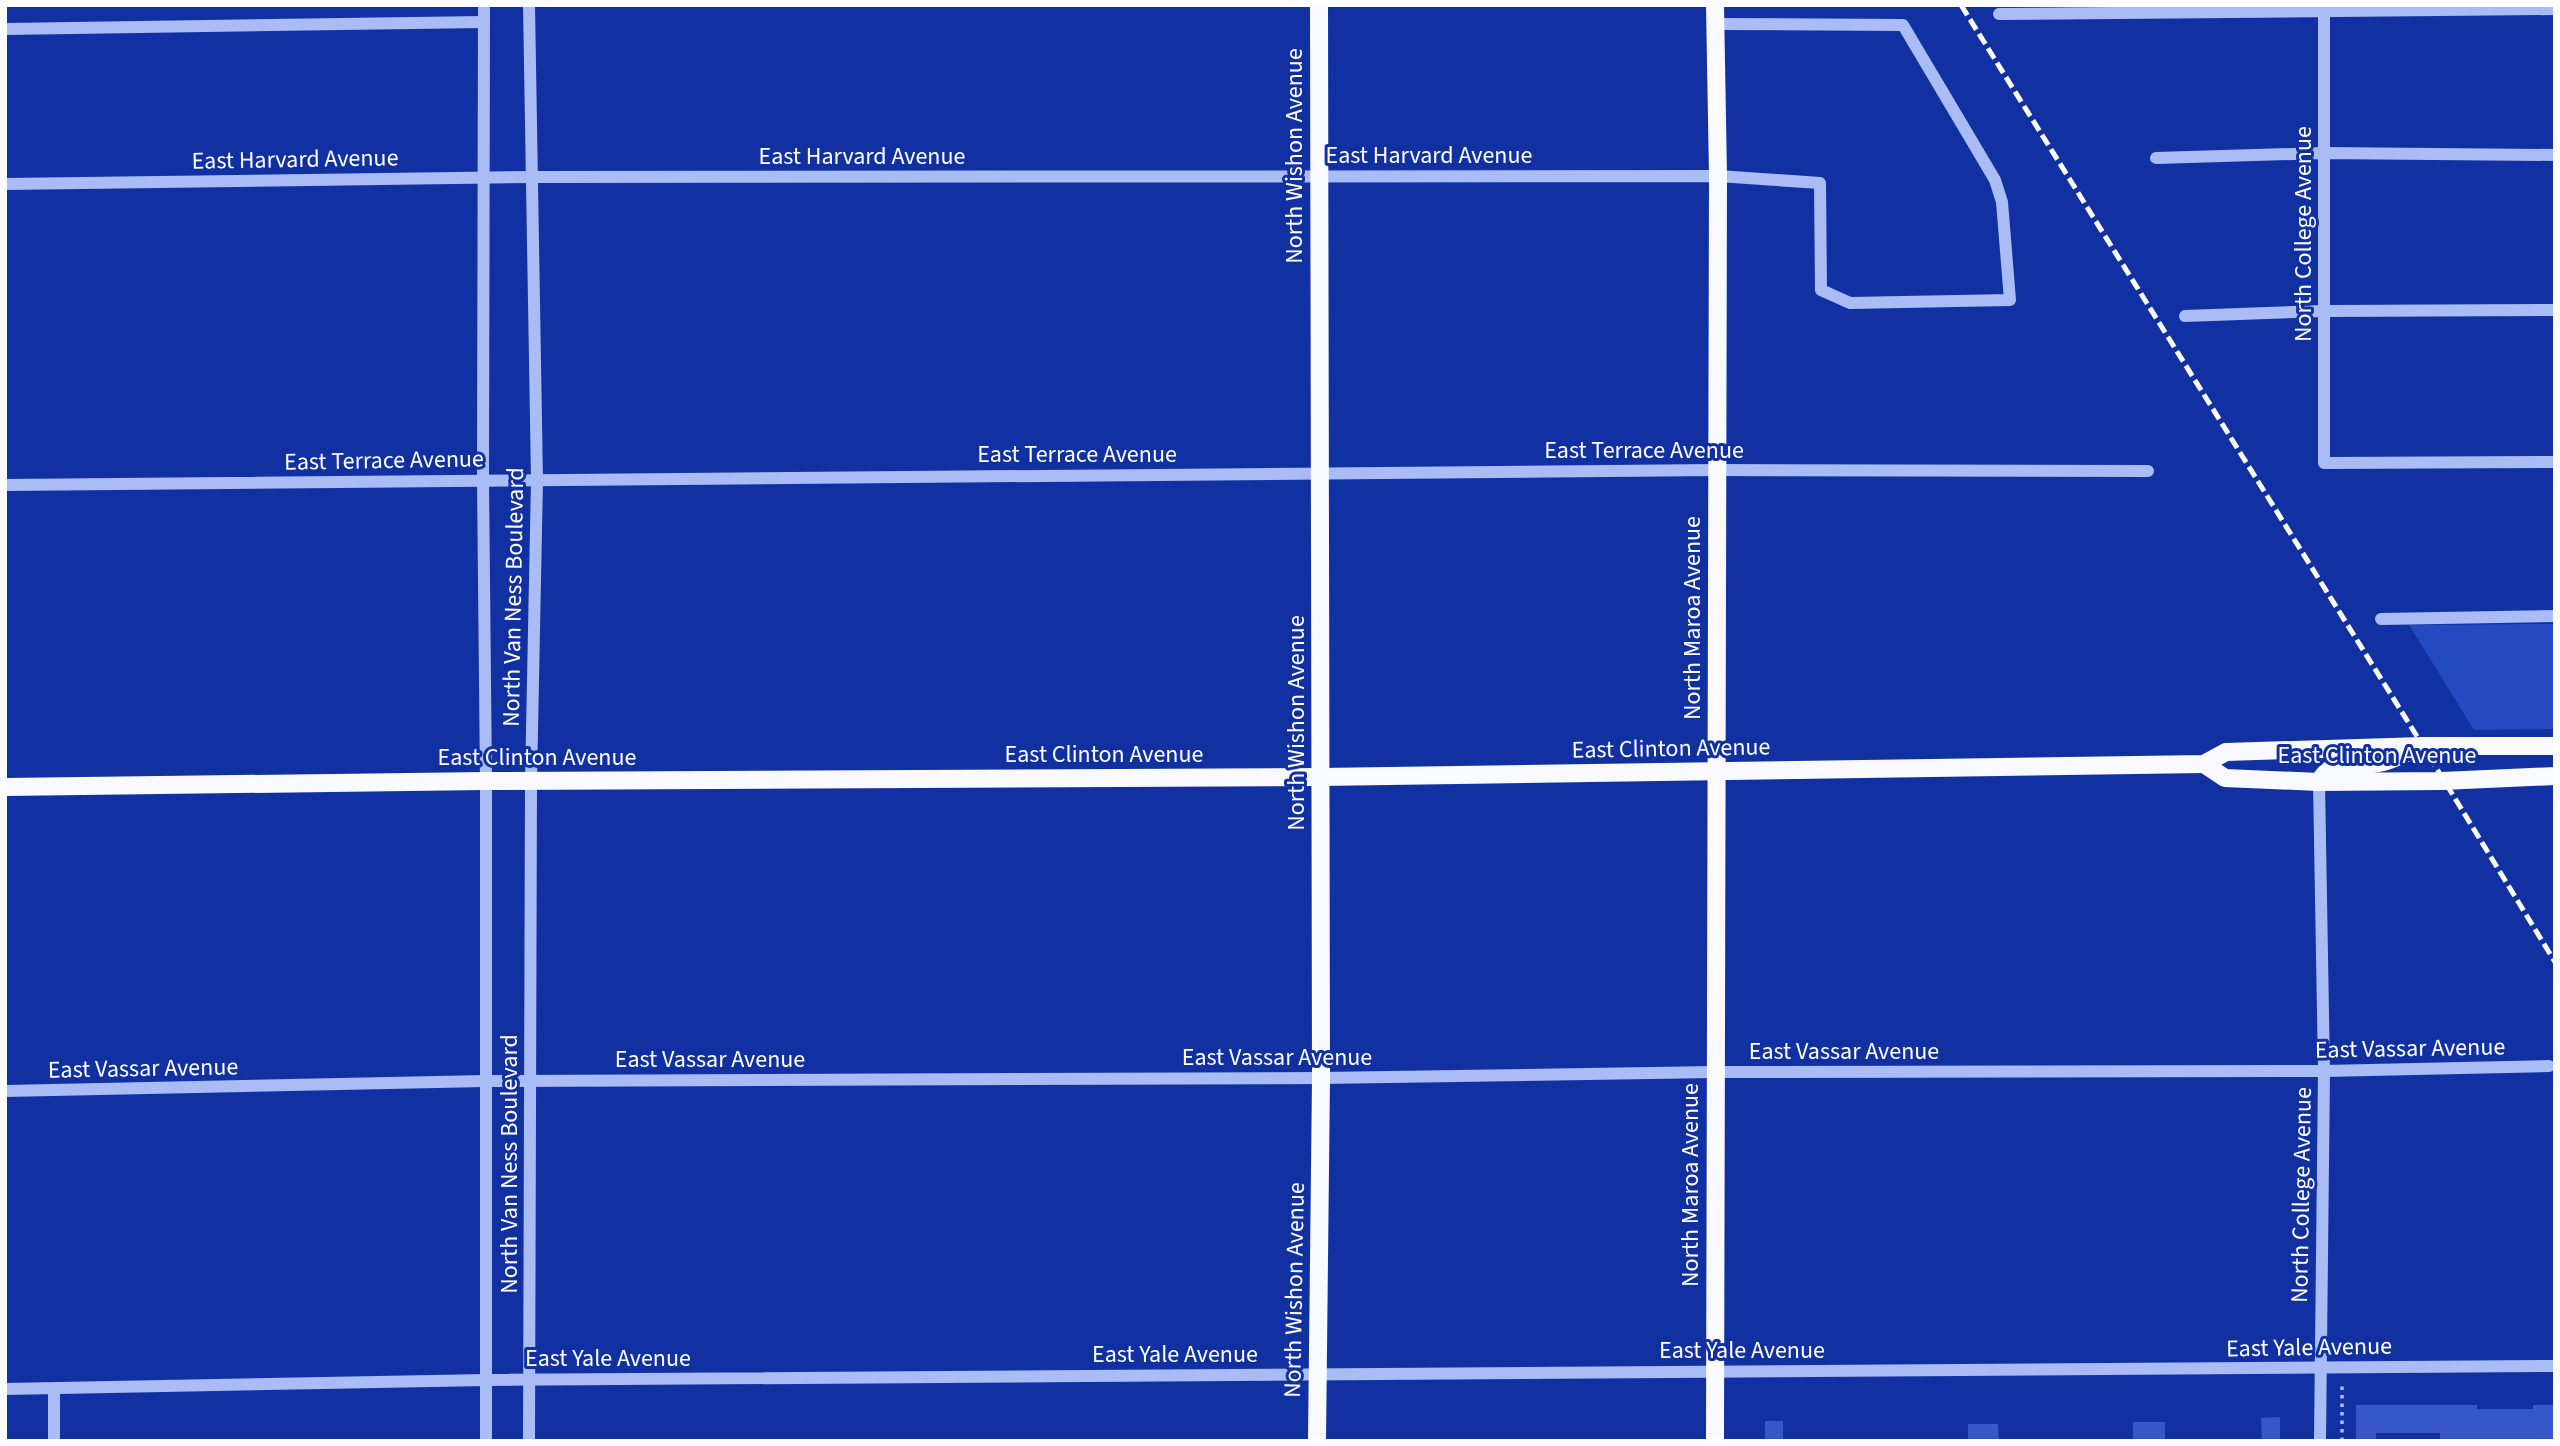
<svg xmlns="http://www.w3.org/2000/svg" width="2560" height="1446" viewBox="0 0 2560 1446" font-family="'Source Sans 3',sans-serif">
  <rect width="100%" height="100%" fill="#1131a2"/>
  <!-- green -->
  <path fill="#2449c0" d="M2555 624V729L2474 730 2409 625Z"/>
  <!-- building -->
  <g fill="#3557c7">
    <path d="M2356 1405H2477V1409H2533V1405H2555V1441H2440V1433H2376V1441H2356Z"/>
    <path d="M2280 1417V1441H2262L2261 1418Z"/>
    <rect x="1765" y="1421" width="18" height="20"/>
    <rect x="2133" y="1422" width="32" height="19"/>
    <path d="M1968 1424H1998L1999 1441H1968Z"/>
  </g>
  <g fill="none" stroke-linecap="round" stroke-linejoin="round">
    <!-- path -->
    <path stroke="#aabcf5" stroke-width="3.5" stroke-dasharray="3.5 5" stroke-linecap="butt" d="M2342 1441V1383"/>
    <!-- minor -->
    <g stroke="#aabcf5" stroke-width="12">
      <path d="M484 5 483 480 486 781V1441"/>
      <path d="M529 5 537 480 531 781 529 1441"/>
      <path d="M2324 5V463L2555 462"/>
      <path d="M1999 14 2555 9"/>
      <path d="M5 29 484 22"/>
      <path d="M2156 158 2324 153 2555 155"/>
      <path d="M5 184 532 177 1718 176 1820 183 1821 290 1850 303 2010 300 2002 202 1995 180 1903 25 1716 24"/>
      <path d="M2185 316 2324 311 2555 310"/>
      <path d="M5 485 1717 470 2148 471"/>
      <path d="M2381 619 2555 616"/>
      <path d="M2319 782 2324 1071 2320 1441"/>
      <path d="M5 1091 486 1081 1321 1078 1715 1072 2324 1071 2549 1066"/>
      <path d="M5 1389 487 1380 2555 1366"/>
      <path d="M54 1441V1390"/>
    </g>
    <!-- major -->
    <g stroke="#f9faff" stroke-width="18">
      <path d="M2204 764 2225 778 2319 782 2442 781 2555 776"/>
      <path d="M2319 782C2335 754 2354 769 2379 763 2390 761 2401 755 2411 751"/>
      <path d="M5 787 486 781 1320 777 2204 764 2226 752 2423 746H2555"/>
      <path d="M1317 1441 1321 1078 1319 5"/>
      <path d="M1715 1441 1718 176 1715 5"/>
    </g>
    <!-- rail -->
    <path stroke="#fff" stroke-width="5" stroke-dasharray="12 5" stroke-linecap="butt" d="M1961 5 2423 746 2555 962"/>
  </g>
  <g text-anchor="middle" stroke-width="6" stroke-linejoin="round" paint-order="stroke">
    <!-- street labels -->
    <g font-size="24" fill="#fff" stroke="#1131a2">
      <text x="1429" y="163">East Harvard Avenue</text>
      <text x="862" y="164">East Harvard Avenue</text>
      <text transform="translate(1294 156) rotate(-90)" y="8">North Wishon Avenue</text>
      <text transform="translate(295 159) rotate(-1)" y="8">East Harvard Avenue</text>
      <text transform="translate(2303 234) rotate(-90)" y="8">North College Avenue</text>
      <text x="1644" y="458">East Terrace Avenue</text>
      <text x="1077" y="462">East Terrace Avenue</text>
      <text transform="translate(384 460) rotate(-1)" y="8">East Terrace Avenue</text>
      <text transform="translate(513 597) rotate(-89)" y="8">North Van Ness Boulevard</text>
      <text transform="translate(1692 618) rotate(-90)" y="8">North Maroa Avenue</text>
      <text transform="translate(1296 723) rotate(-90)" y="8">North Wishon Avenue</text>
      <text transform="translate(1671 748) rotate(-1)" y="8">East Clinton Avenue</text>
      <text x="1104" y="762">East Clinton Avenue</text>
      <text x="2377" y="763">East Clinton Avenue</text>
      <text x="537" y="765">East Clinton Avenue</text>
      <text transform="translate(2410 1048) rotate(-1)" y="8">East Vassar Avenue</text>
      <text x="1844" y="1059">East Vassar Avenue</text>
      <text x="1277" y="1065">East Vassar Avenue</text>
      <text x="710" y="1067">East Vassar Avenue</text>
      <text transform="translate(143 1068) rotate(-1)" y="8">East Vassar Avenue</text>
      <text transform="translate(509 1164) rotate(-90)" y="8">North Van Ness Boulevard</text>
      <text transform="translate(1690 1185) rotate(-90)" y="8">North Maroa Avenue</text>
      <text transform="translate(2301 1195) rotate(-89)" y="8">North College Avenue</text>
      <text transform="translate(1294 1290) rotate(-89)" y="8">North Wishon Avenue</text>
      <text transform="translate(2309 1347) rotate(-1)" y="8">East Yale Avenue</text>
      <text x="1742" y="1358">East Yale Avenue</text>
      <text x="1175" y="1362">East Yale Avenue</text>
      <text x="608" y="1366">East Yale Avenue</text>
    </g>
  </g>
  <!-- border -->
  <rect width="2560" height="1446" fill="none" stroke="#ffffff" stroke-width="14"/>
</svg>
